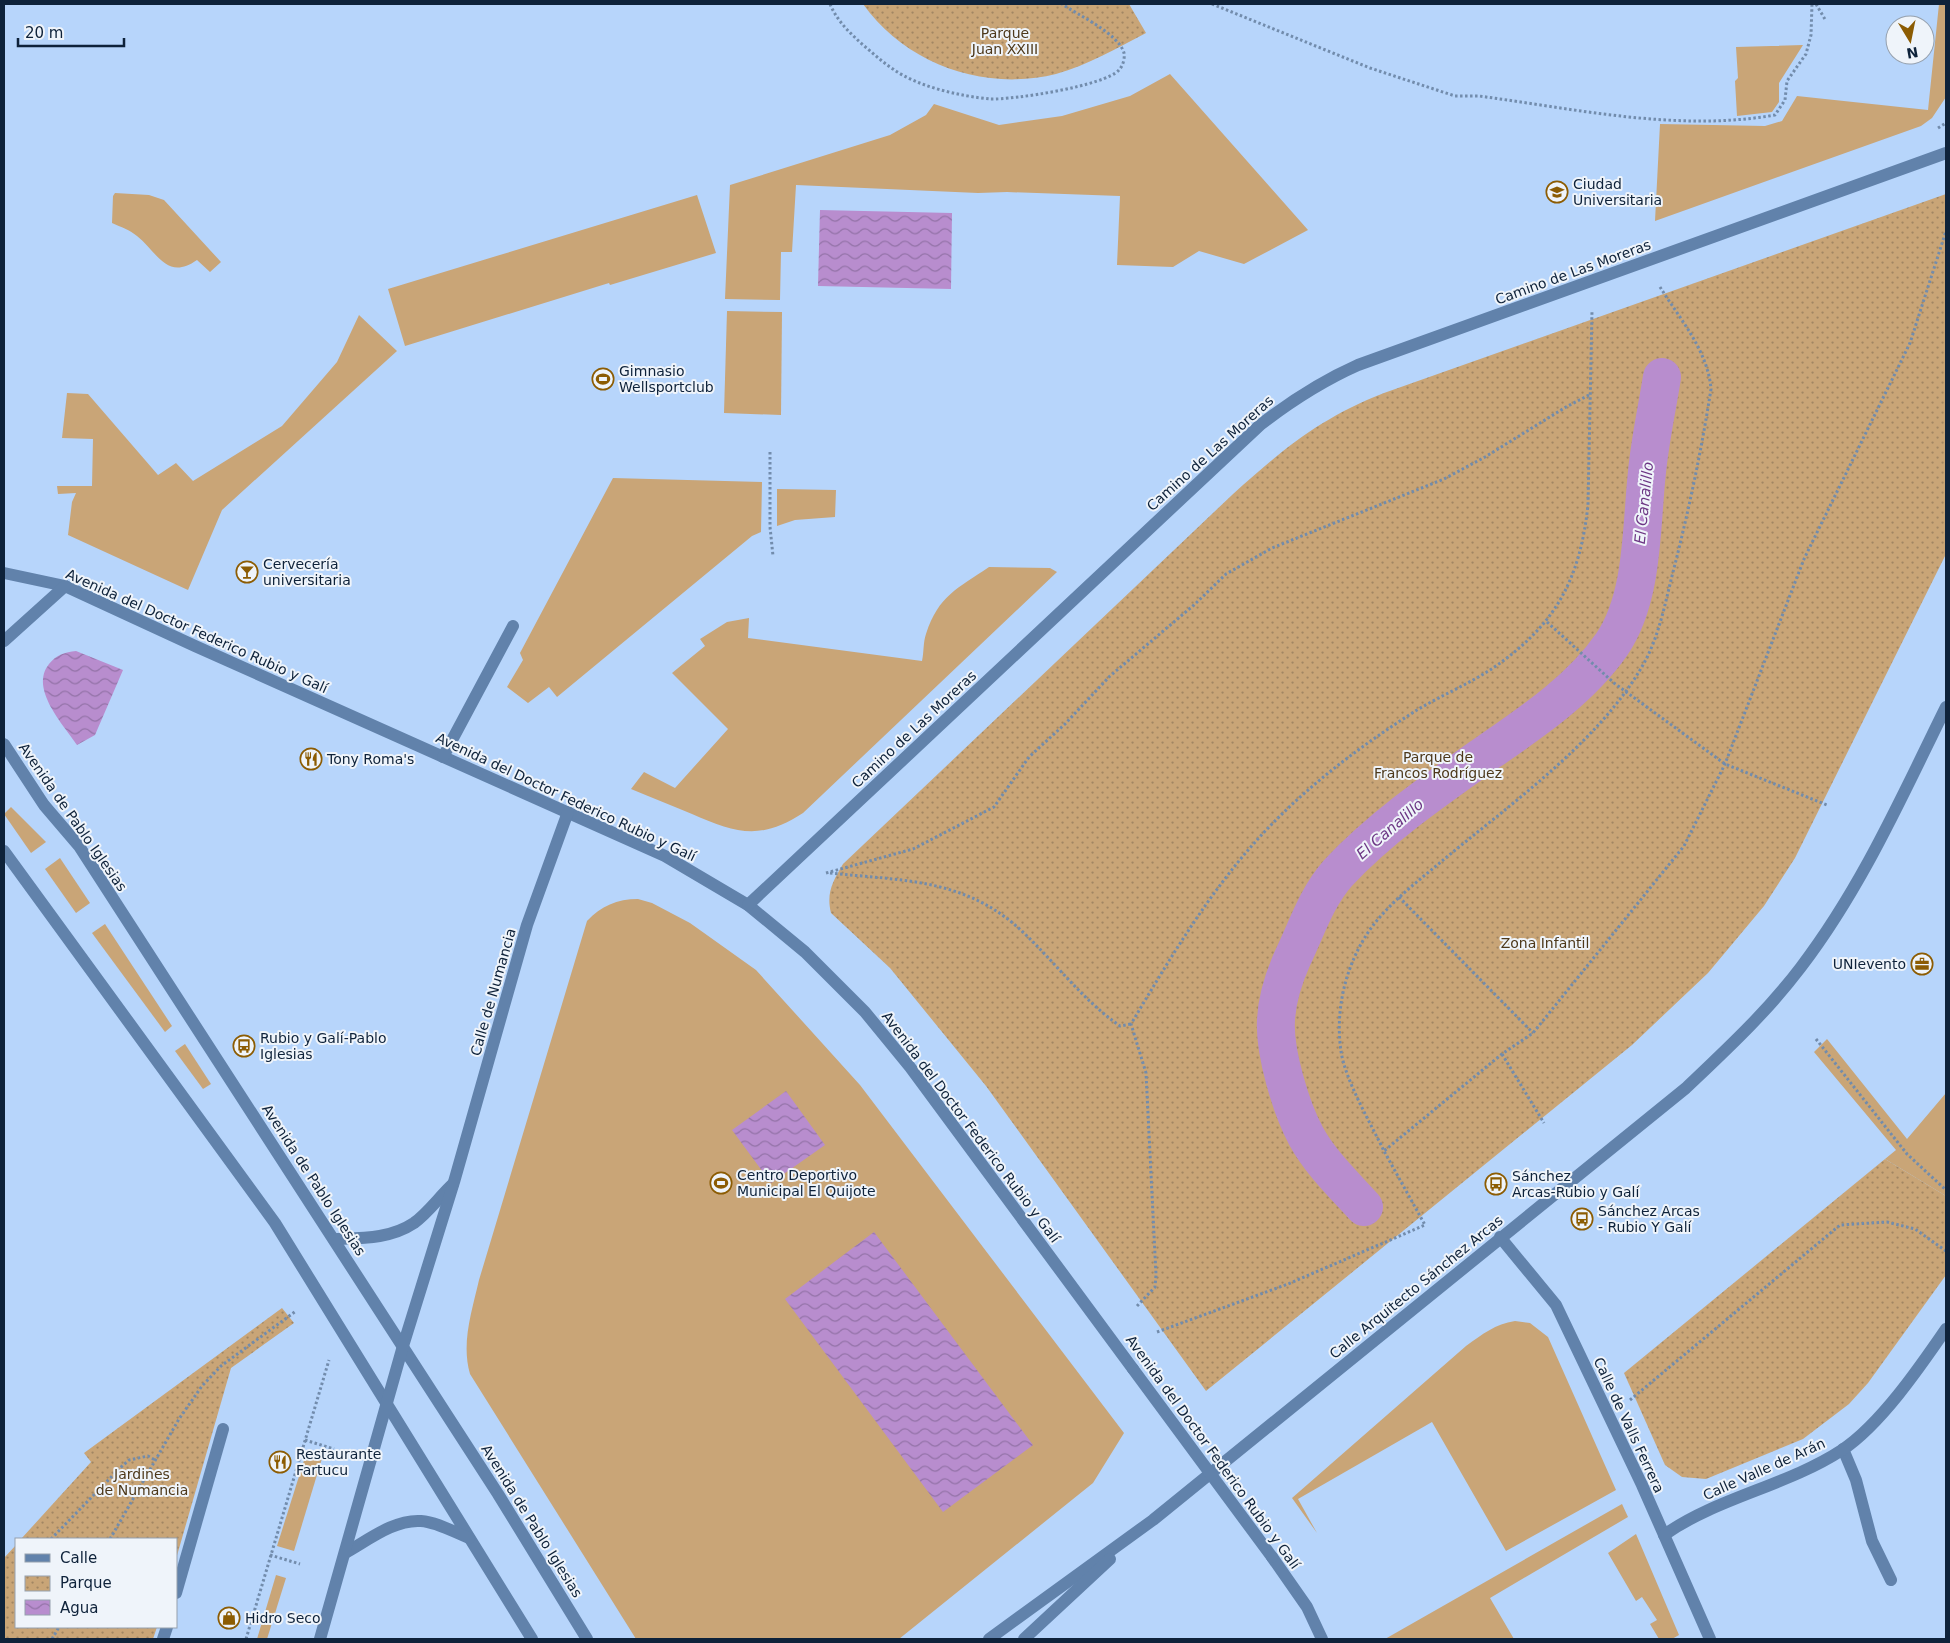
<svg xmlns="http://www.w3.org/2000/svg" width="1950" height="1643" viewBox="0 0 1950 1643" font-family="'DejaVu Sans',sans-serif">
  <defs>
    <pattern id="park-dots" width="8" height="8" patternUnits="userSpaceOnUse" patternTransform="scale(1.25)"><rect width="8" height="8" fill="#c9a577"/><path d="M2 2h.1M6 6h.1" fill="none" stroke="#a28663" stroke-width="1.8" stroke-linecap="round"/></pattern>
    <pattern id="water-waves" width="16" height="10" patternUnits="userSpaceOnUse" patternTransform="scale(1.25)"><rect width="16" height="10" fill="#b88dce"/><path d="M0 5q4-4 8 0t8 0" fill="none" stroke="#9473a8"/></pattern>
  </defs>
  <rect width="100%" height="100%" fill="#b7d5fb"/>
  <!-- green -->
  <g fill="#c9a577">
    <path d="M1939 4H1946V97L1932 118 1921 126 1655 221 1660 124 1765 126 1782 121 1797 96 1928 110Z"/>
    <path d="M1803 45 1779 83V102L1772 112 1737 116 1735 81 1738 78 1736 47Z"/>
    <path d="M1170 74 1308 230 1244 264 1199 251 1173 267 1117 265 1120 196 1007 192 978 193 796 185 792 252H781L780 300 725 299 730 185 890 135 926 115 934 104 999 125 1062 116 1130 96Z"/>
    <path d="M115 193 149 195 164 200 221 262 210 272 197 260C167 281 158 253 137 236 130 230 121 227 112 223L113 196Z"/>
    <path d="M697 195 716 253 610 285 609 283 405 346 388 289Z"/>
    <path d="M727 311 782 312 781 415 724 413Z"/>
    <path d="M359 315 397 351 222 510 188 590 68 535 72 502 76 493 58 494 57 486H92L93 439 62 438 67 393 88 394 158 475 176 463 193 481 282 426 337 362Z"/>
    <path d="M613 478 762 482 761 532 752 536 557 697 549 687 528 703 507 687 523 660 520 653Z"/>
    <path d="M777 489 836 490 835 517 795 520 777 526Z"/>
    <path d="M989 567 1050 568 1057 572 803 813C760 841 736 833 692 814 672 806 651 797 631 789L644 772 675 788 728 729 672 673 705 646 700 639 727 622 749 618 748 638 922 661C924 653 923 642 926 634 939 595 957 589 989 567Z"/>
    <path d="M11 807 46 842 31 853 4 814Z"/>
    <path d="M60 858 90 903 76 913 45 869Z"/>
    <path d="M638 899 652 903 690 923 756 970 860 1085 1124 1433 1093 1483 899 1639H636L470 1374C461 1343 472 1311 479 1280L587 921C601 906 617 899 638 899Z"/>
    <path d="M105 924 172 1026 165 1032 92 933Z"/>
    <path d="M1827 1039 1907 1139 1946 1093V1196L1885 1159 1896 1150 1814 1052Z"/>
    <path d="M185 1044 211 1084 203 1089 175 1051Z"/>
    <path d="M1515 1321 1530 1323 1548 1337 1616 1490 1506 1551 1432 1422 1298 1499 1317 1533 1292 1498 1466 1346C1483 1334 1495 1324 1515 1321Z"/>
    <path d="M307 1451 323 1455 294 1551 277 1546Z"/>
    <path d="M1622 1504 1628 1517 1490 1598 1514 1639H1385Z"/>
    <path d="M1636 1534 1679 1635 1672 1639H1659L1650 1624 1657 1620 1642 1597 1636 1601 1608 1553Z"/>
    <path d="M276 1575 286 1578 267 1639H257Z"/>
  </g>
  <!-- park -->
  <g fill="url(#park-dots)">
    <path d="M863 4H1129L1146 33C1117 48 1088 65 1056 74 984 92 906 64 863 4Z"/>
    <path d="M1946 194V554L1795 858 1764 906 1708 973 1632 1045 1206 1391 986 1086 890 968 831 913C826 893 833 881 843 864L1232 495C1283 449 1320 418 1384 393Z"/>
    <path d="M1885 1159 1946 1196V1275L1868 1383 1849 1404 1803 1439 1706 1479 1682 1477 1665 1465 1624 1373Z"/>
    <path d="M282 1308 294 1323 231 1368 176 1559V1539H21L91 1462 84 1453Z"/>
    <path d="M16 1545V1627H157L153 1639H4V1558Z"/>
  </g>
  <!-- water -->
  <g fill="url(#water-waves)">
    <path d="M820 210 952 213 951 289 818 286Z"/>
    <path d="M76 651 123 670 95 735 77 745C64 725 29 689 49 664 56 655 65 652 76 651Z"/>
    <path d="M786 1091 825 1145 771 1183 732 1130Z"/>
    <path d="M874 1232 1033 1445 943 1512 785 1299Z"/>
  </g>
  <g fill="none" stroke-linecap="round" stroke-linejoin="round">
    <!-- canal -->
    <path stroke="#b88dce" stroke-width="38" d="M1364 1207C1344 1185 1320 1162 1306 1136 1291 1108 1274 1052 1276 1020 1277 998 1284 977 1293 957 1307 928 1316 898 1338 873 1381 827 1436 789 1487 753 1532 722 1581 689 1612 644 1644 597 1641 526 1647 472 1650 440 1657 409 1662 377"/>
    <!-- path -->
    <g stroke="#728cac" stroke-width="3" stroke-dasharray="2.5 2.5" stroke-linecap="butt">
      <path d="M830 4C837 21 850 33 863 45 873 53 882 62 893 69 918 87 960 96 990 99 1012 100 1105 86 1119 70 1123 66 1125 58 1124 53 1119 34 1078 15 1062 4"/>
      <path d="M1212 4 1370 68 1455 96H1479C1576 109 1678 132 1775 115L1785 100 1787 81 1806 54 1811 35 1812 4"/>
      <path d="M1816 4 1826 21"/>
      <path d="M1938 128 1946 123"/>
      <path d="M1660 287C1680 319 1708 351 1711 389 1701 453 1688 514 1672 576 1664 608 1658 641 1640 670 1596 744 1508 806 1442 861 1416 883 1386 905 1367 934 1345 968 1335 1011 1341 1051 1345 1080 1371 1124 1384 1151L1502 1054 1533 1033 1684 846 1725 764 1804 559 1910 343 1946 231"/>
      <path d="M770 452V527L773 556"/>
      <path d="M1547 622 1614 683 1725 764 1827 805"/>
      <path d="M826 873 913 849 994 807 1029 757 1065 724 1110 676 1194 605 1226 574 1272 548 1444 479 1485 457 1566 407 1589 395"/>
      <path d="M830 873C905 881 969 878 1027 936 1058 966 1084 1001 1120 1026L1131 1024"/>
      <path d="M1399 897 1533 1033"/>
      <path d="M1816 1039 1907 1154 1946 1190"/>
      <path d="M1502 1054 1544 1123"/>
      <path d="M1137 1306 1155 1287 1156 1275 1146 1073 1131 1024C1172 955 1215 882 1272 824 1315 780 1365 743 1417 710 1442 695 1469 684 1493 668 1556 625 1580 579 1588 505L1592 311"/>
      <path d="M1157 1332 1288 1284 1425 1225 1384 1151"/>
      <path d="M1630 1400 1840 1225 1887 1222 1915 1229 1946 1251"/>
      <path d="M305 1440 334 1449"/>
      <path d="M51 1539 120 1468 129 1460 148 1456 155 1460"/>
      <path d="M110 1539 179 1419 202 1386 221 1366 296 1311"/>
      <path d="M270 1555 300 1564"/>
      <path d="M52 1639 59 1627"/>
      <path d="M246 1639 329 1360"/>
    </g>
    <!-- minor -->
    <g stroke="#6182ab" stroke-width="12">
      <path d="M4 573 65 586 195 646 665 856 748 905 805 952 865 1012 910 1067 1133 1369"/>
      <path d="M4 641 65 586"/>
      <path d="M4 744 44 805 79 846 498 1494 587 1639"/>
      <path d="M443 757 513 626"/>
      <path d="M4 851 275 1223 532 1639"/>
      <path d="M748 905 1260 425C1291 401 1322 381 1358 365L1946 153"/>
      <path d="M1500 1237 1556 1305 1642 1485 1710 1639"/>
      <path d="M334 1239C362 1238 390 1239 414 1223 428 1213 440 1196 453 1184"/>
      <path d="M1843 1449 1856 1480 1872 1541 1891 1580"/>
      <path d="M1664 1535C1718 1497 1787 1486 1842 1450 1880 1425 1920 1367 1946 1329"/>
      <path d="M345 1553C367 1541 394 1519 421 1521 437 1522 454 1532 469 1538"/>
      <path d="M1272 1557 1307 1607 1322 1639"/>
      <path d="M176 1593 223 1429"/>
      <path d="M163 1639 167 1627"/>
      <path d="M320 1639 403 1346 454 1182 527 925 568 812"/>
      <path d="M989 1639 1153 1520 1686 1088C1727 1049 1767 1012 1801 967 1862 887 1902 796 1946 707"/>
      <path d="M1024 1639 1110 1559"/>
    </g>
    <!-- minor-bridge -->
    <path stroke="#6182ab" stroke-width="12" d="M1133 1369 1272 1557"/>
  </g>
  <!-- icons -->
  <defs>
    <g id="university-ring" transform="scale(1.125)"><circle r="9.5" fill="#eff4fa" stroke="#8c5c03" stroke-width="1.5"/><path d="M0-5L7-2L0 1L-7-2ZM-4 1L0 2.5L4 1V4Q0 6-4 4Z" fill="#8c5c03"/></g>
    <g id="stadium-ring" transform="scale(1.125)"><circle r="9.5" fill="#eff4fa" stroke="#8c5c03" stroke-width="1.5"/><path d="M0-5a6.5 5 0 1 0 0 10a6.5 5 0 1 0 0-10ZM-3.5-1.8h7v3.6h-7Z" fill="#8c5c03"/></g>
    <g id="bar-ring" transform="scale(1.125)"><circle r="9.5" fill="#eff4fa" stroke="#8c5c03" stroke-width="1.5"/><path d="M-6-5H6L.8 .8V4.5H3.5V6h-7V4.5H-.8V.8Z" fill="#8c5c03"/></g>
    <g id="restaurant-ring" transform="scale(1.125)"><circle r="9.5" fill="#eff4fa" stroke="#8c5c03" stroke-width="1.5"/><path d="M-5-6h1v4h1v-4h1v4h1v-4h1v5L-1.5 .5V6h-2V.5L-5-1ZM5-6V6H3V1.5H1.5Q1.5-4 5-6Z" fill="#8c5c03"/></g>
    <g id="office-ring" transform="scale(1.125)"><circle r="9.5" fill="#eff4fa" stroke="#8c5c03" stroke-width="1.5"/><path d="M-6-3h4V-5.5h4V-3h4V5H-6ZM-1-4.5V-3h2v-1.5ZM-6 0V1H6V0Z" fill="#8c5c03"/></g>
    <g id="bus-ring" transform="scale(1.125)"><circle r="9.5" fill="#eff4fa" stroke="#8c5c03" stroke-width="1.5"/><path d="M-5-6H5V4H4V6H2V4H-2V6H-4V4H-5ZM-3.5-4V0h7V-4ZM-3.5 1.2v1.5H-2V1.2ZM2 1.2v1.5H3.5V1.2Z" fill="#8c5c03"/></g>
    <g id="shop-ring" transform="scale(1.125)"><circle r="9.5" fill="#eff4fa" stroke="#8c5c03" stroke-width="1.5"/><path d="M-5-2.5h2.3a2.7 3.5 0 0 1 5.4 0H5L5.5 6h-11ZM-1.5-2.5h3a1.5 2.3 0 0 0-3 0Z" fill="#8c5c03"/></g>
  </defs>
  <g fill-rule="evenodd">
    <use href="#university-ring" x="1557" y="192"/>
    <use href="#stadium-ring" x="603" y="379"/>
    <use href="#bar-ring" x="247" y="572"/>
    <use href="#restaurant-ring" x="311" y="759"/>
    <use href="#office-ring" x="1922" y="964"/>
    <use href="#bus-ring" x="244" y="1046"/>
    <use href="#stadium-ring" x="721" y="1183"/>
    <use href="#bus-ring" x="1496" y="1184"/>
    <use href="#bus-ring" x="1582" y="1219"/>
    <use href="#restaurant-ring" x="280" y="1462"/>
    <use href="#shop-ring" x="229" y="1618"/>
  </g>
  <g text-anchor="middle" stroke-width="4" stroke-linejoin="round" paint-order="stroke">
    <!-- park labels -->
    <g font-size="14" fill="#4d381a" stroke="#eff4fa">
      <text x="1005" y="38">Parque<tspan x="1005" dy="16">Juan XXIII</tspan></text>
      <text x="1438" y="762">Parque de<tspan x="1438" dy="16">Francos Rodríguez</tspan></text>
      <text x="1545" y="948">Zona Infantil</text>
      <text x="142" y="1479">Jardines<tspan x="142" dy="16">de Numancia</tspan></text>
    </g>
    <!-- poi labels -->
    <g font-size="14" fill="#0e223a" stroke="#eff4fa" text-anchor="start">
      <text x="1573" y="189">Ciudad<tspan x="1573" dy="16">Universitaria</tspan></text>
      <text x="619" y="376">Gimnasio<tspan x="619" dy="16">Wellsportclub</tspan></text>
      <text x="263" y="569">Cervecería<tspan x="263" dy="16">universitaria</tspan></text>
      <text x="327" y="764">Tony Roma's</text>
      <text x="1906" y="969" text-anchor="end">UNIevento</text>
      <text x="260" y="1043">Rubio y Galí-Pablo<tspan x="260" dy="16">Iglesias</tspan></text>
      <text x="737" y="1180">Centro Deportivo<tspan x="737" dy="16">Municipal El Quijote</tspan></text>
      <text x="1512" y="1181">Sánchez<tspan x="1512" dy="16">Arcas-Rubio y Galí</tspan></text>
      <text x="1598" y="1216">Sánchez Arcas<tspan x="1598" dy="16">- Rubio Y Galí</tspan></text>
      <text x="296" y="1459">Restaurante<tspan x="296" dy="16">Fartucu</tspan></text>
      <text x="245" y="1623">Hidro Seco</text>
    </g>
    <!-- street labels -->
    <g font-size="14" fill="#0e223a" stroke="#eff4fa">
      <text transform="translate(1573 272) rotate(-20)" y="5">Camino de Las Moreras</text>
      <text transform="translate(1210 453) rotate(-42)" y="5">Camino de Las Moreras</text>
      <text transform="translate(197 631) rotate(24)" y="5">Avenida del Doctor Federico Rubio y Galí</text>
      <text transform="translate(914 729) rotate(-43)" y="5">Camino de Las Moreras</text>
      <text transform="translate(566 797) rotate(25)" y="5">Avenida del Doctor Federico Rubio y Galí</text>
      <text transform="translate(73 817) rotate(55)" y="5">Avenida de Pablo Iglesias</text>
      <text transform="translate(493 992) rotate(-74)" y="5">Calle de Numancia</text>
      <text transform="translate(971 1127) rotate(53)" y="5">Avenida del Doctor Federico Rubio y Galí</text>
      <text transform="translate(314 1180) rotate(57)" y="5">Avenida de Pablo Iglesias</text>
      <text transform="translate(1416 1287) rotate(-39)" y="5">Calle Arquitecto Sánchez Arcas</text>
      <text transform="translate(1629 1425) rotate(65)" y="5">Calle de Valls Ferrera</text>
      <text transform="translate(1213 1452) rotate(54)" y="5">Avenida del Doctor Federico Rubio y Galí</text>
      <text transform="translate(1764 1469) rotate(-24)" y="5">Calle Valle de Arán</text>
      <text transform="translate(532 1521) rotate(58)" y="5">Avenida de Pablo Iglesias</text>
    </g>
    <!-- water labels -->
    <g font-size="15" font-style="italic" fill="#6c3684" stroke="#eff4fa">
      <text transform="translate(1644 503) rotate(-84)" y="5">El Canalillo</text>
      <text transform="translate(1390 829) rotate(-41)" y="5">El Canalillo</text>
    </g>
  </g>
  <!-- border -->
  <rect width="1950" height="1643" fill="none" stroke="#0e223a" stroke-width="10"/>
  <!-- legend -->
  <rect x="15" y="1538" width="162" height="90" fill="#eff4fa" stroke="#95a0ad"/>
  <rect x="25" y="1554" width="25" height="8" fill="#6182ab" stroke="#95a0ad"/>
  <text x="60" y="1563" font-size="15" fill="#0e223a">Calle</text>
  <rect x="25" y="1576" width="25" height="15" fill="url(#park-dots)" stroke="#95a0ad"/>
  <text x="60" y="1588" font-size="15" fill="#0e223a">Parque</text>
  <rect x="25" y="1600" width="25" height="15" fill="url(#water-waves)" stroke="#95a0ad"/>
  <text x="60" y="1613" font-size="15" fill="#0e223a">Agua</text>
  <!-- north arrow -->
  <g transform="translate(1910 40) rotate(170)"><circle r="24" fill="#eff4fa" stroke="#95a0ad"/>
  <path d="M0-4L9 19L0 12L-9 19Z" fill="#8c5c03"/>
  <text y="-8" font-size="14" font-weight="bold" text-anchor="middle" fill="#0e223a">N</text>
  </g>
  <!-- scale -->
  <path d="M18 38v8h106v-8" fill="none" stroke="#0e223a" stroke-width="2.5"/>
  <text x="25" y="38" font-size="15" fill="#0e223a" stroke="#eff4fa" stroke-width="4" paint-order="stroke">20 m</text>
</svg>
